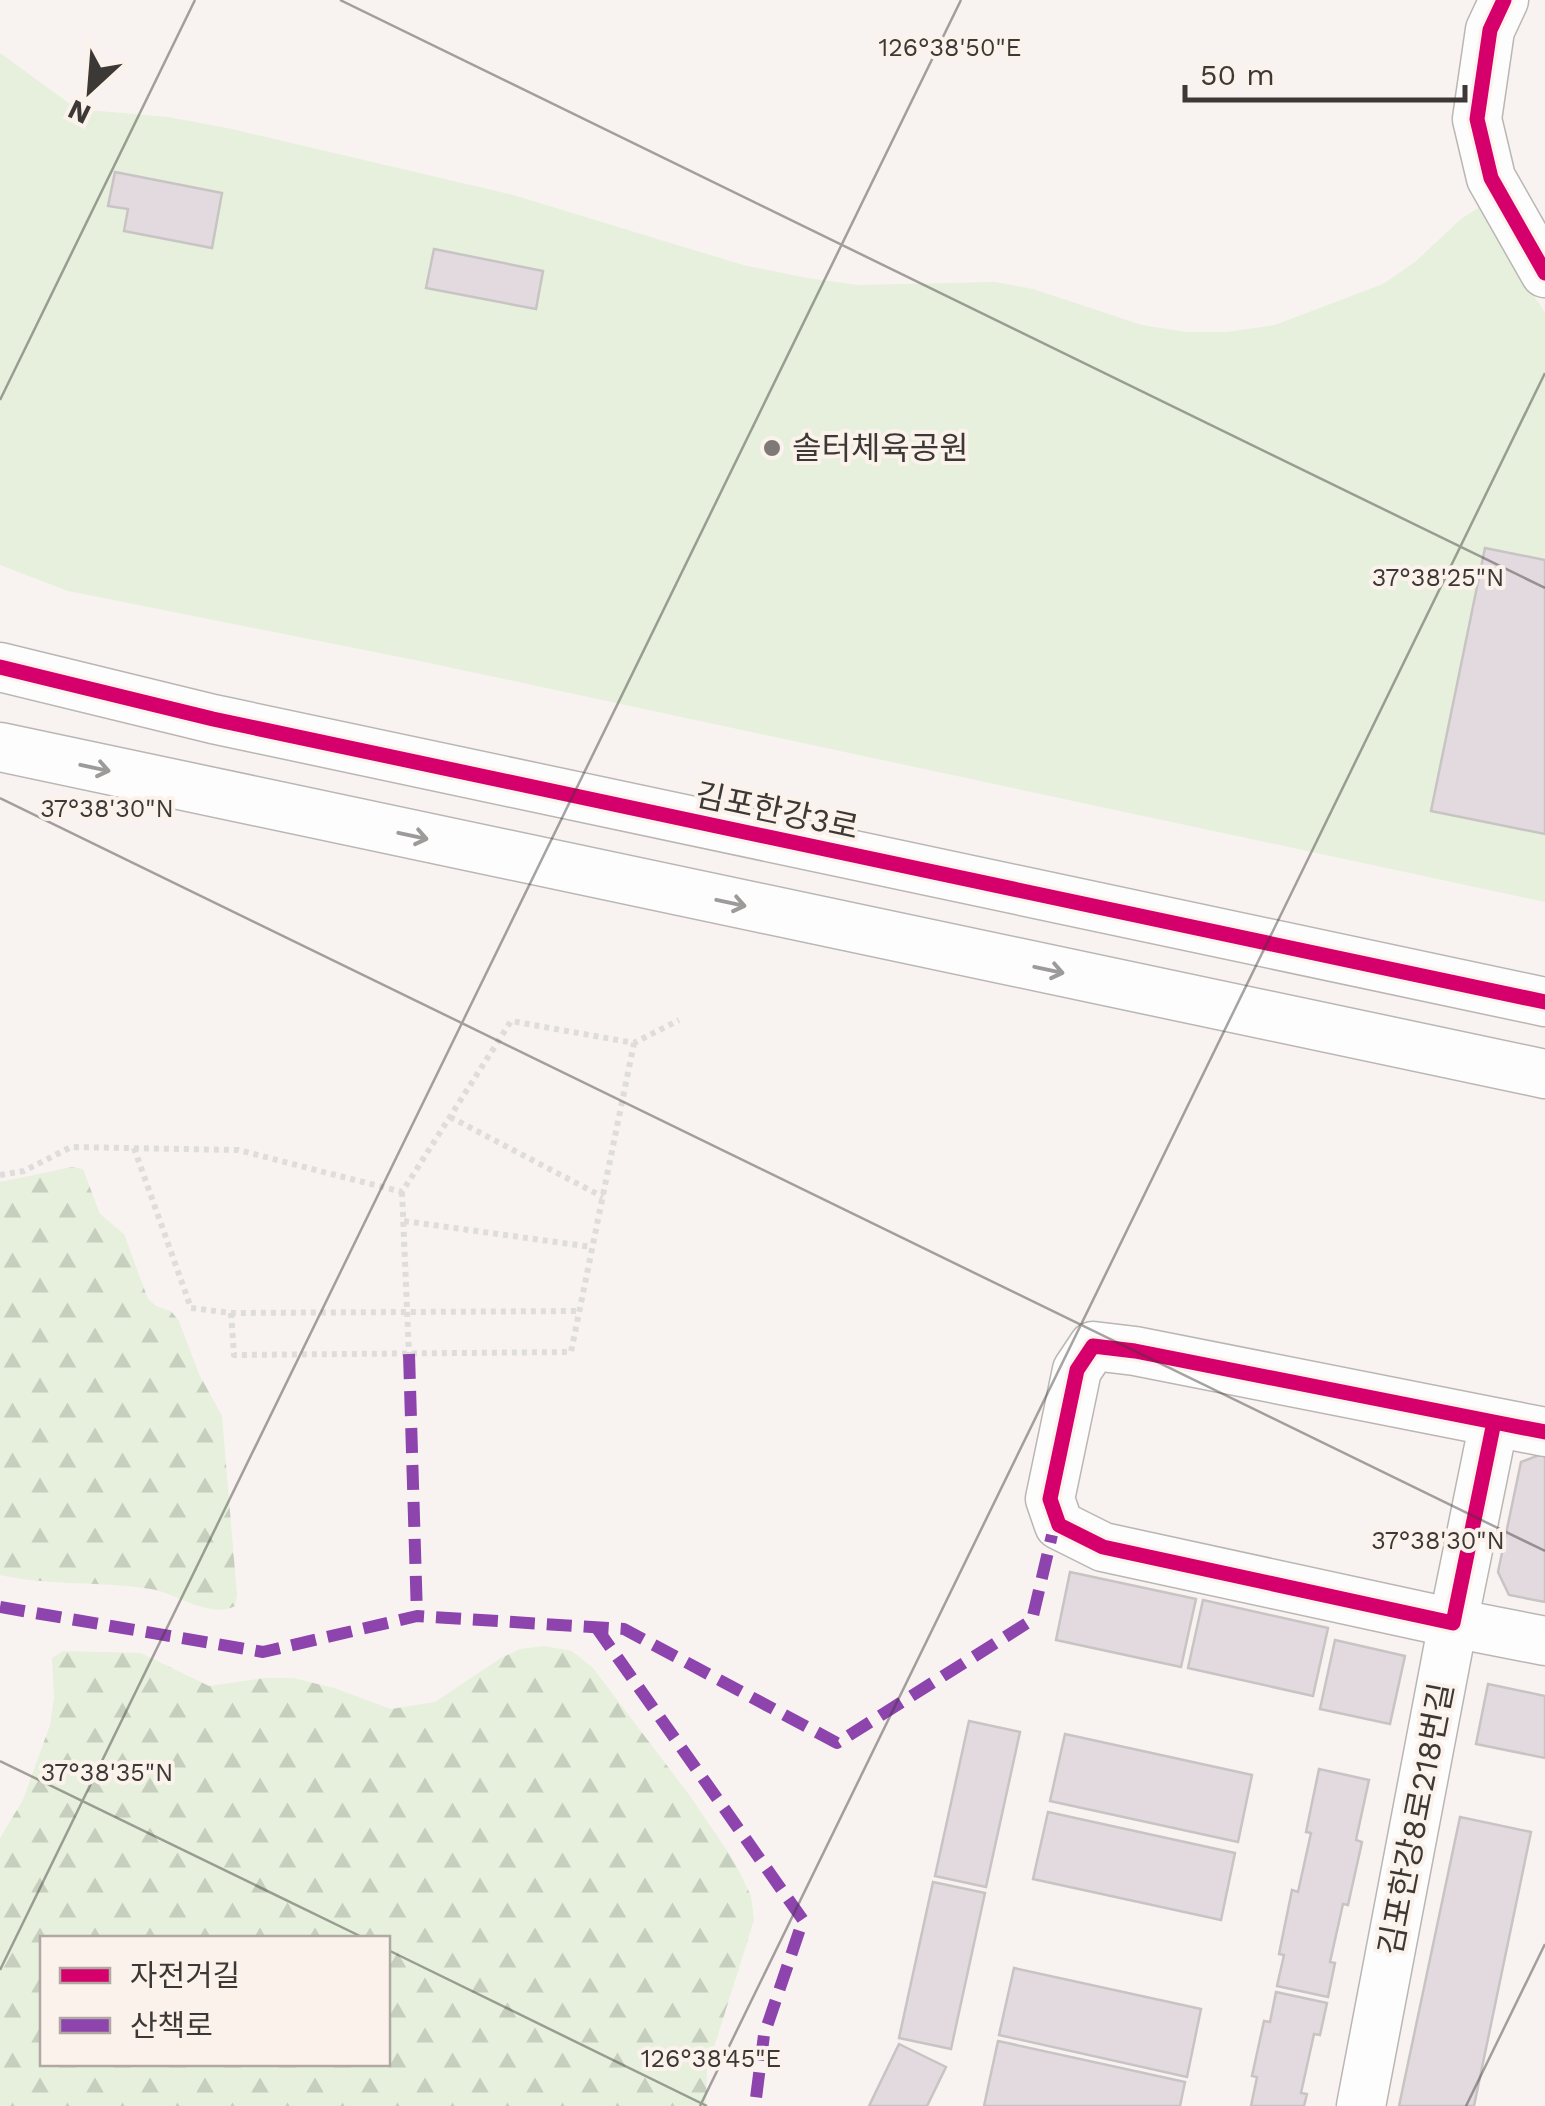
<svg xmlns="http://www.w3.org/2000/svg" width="1545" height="2106" viewBox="0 0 1545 2106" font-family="'Work Sans','Noto Sans KR',sans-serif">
  <defs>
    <pattern id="forest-firs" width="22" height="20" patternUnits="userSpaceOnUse" patternTransform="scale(2.5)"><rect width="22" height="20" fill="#e6f0dc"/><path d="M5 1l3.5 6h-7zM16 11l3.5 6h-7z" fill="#c6cfbd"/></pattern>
  </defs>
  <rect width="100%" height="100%" fill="#f8f3f0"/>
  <!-- grass -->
  <path fill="#e6f0dc" d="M0 53 77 109 168 117 232 129 513 195 743 265 807 278 858 285 995 282 1033 289 1142 325 1186 332H1227L1275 325 1383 284 1415 262 1461 219 1483 205 1510 262 1545 312V902L420 661 68 591 0 565Z"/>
  <!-- forest -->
  <g fill="url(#forest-firs)" fill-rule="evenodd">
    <path d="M72 1167 83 1169 100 1214 124 1234 148 1299 156 1306 171 1311 179 1321 199 1374 222 1416 237 1595 235 1606C209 1619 176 1593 151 1589 101 1581 50 1586 0 1575V1182Z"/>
    <path d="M544 1646 572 1651 593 1668 690 1796 734 1861 751 1896 754 1920 707 2070 706 2106H0V1838L23 1800 50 1725 54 1698 52 1658 63 1651 141 1653 209 1686 264 1678H293L334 1688 391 1709 435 1702 501 1658 520 1649ZM388 1938V2064H42V1938Z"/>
  </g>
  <!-- building -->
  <g fill="#e3dae0" stroke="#c8c4c4" stroke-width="2.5">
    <path d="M115 172 222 193 212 248 124 231 128 209 108 206Z"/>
    <path d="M434 249 543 271 536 309 426 288Z"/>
    <path d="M1485 548 1545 560V834L1431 811Z"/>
    <path d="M1542 1454 1545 1455V1602L1509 1595 1498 1572 1521 1462Z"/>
    <path d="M1070 1572 1196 1599 1181 1667 1056 1640Z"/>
    <path d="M1203 1600 1328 1628 1313 1696 1188 1668Z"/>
    <path d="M1335 1640 1405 1656 1390 1724 1320 1709Z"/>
    <path d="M1488 1684 1545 1696V1758L1476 1744Z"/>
    <path d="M969 1721 1020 1732 986 1887 935 1876Z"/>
    <path d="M1065 1734 1252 1775 1238 1842 1050 1801Z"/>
    <path d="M1319 1769 1369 1780 1356 1840 1362 1842 1348 1905 1343 1904 1330 1962 1335 1963 1328 1997 1277 1986 1284 1955 1279 1954 1292 1890 1298 1892 1311 1833 1306 1832Z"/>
    <path d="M1048 1812 1235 1853 1221 1920 1033 1879Z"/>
    <path d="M1460 1817 1531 1832 1474 2106H1399Z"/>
    <path d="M933 1882 985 1893 951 2049 899 2038Z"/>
    <path d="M1014 1968 1201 2009 1187 2077 999 2035Z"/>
    <path d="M1276 1992 1327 2003 1320 2035 1314 2034 1301 2093 1307 2094 1304 2106H1251L1257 2077 1252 2076 1264 2021 1270 2022Z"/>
    <path d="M998 2041 1185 2082 1180 2106H984Z"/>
    <path d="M899 2044 946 2067 927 2106H869Z"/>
  </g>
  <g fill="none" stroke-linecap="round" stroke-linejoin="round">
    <!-- minor casing -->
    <g stroke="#bab6b4" stroke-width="51">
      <g id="minor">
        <path d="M1504 0 1490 30 1477 119 1491 178 1545 273"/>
        <path d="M0 667 213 719 1545 1002"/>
        <path d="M0 747 1545 1074"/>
        <path d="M1494 1422 1453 1623 1103 1547 1059 1525 1050 1499 1077 1370 1093 1346 1135 1351 1494 1422 1545 1432"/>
        <path d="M1361 2106 1453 1623 1545 1641"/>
      </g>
    </g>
    <!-- path -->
    <g stroke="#dedddc" stroke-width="6" stroke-dasharray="5 5" stroke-linecap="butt">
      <path d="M450 1117 603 1197"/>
      <path d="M134 1148 191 1308 231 1313 580 1311"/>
      <path d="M0 1175 24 1171 71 1147 238 1150 402 1192 511 1021 634 1043 679 1020"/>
      <path d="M402 1192 409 1354"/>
      <path d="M404 1221 592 1247"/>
      <path d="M231 1313 234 1355 571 1352 634 1043"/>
    </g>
    <!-- minor -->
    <use href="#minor" stroke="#fefdfd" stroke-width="48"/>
    <!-- quiet -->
    <g stroke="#8e44ad" stroke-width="12" stroke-dasharray="25 12" stroke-linecap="butt">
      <path d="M409 1354 417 1616"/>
      <path d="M0 1607 263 1652 417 1616 624 1629 837 1743 1032 1620 1052 1535"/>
      <path d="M596 1627 803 1920 764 2035 755 2106"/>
    </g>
    <!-- cycleway casing -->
    <g stroke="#fcf2ec" stroke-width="21">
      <g id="cycleway">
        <path d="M1504 0 1490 30 1477 119 1491 178 1545 273"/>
        <path d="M0 667 213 719 1545 1002"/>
        <path d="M1494 1422 1453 1623 1103 1547 1059 1525 1050 1499 1077 1370 1093 1346 1135 1351 1494 1422 1545 1432"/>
      </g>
    </g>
    <!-- cycleway -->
    <use href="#cycleway" stroke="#d6006c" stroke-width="15"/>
  </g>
  <!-- one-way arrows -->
  <defs><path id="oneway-shaft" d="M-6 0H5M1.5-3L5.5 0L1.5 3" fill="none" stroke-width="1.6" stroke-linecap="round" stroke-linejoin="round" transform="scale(2.5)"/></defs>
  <g stroke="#9d9a9a">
    <use href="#oneway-shaft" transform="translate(95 768) rotate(12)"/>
    <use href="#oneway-shaft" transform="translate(413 836) rotate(12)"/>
    <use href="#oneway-shaft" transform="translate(731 903) rotate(12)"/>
    <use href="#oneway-shaft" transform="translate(1049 970) rotate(12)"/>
  </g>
  <!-- ticks -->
  <path fill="none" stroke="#3c3836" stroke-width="2.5" stroke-opacity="0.45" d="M340 0 1545 588M0 400 195 0M0 798 1545 1551M0 1761 364 1938M388 1950 707 2106M0 1970 961 0M700 2106 1545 373M1466 2106 1545 1944"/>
  <!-- markers -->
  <circle fill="#7e7977" stroke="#fcf2ec" stroke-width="4" cx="772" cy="448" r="10"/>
  <g text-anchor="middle" stroke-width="8" stroke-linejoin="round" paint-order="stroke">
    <!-- poi labels -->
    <g font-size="32" fill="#3c3836" stroke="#fcf2ec" text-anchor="start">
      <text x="792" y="459">솔터체육공원</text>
    </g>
    <!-- street labels -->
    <g font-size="32" fill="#3c3836" stroke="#fcf2ec">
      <text transform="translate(777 811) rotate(12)" y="11">김포한강3로</text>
      <text transform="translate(1416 1819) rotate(-79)" y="11">김포한강8로218번길</text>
    </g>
  </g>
  <g font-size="25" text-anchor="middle" fill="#3c3836" stroke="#fcf2ec" stroke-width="8" stroke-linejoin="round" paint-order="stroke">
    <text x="950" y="56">126°38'50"E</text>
    <text x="1438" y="586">37°38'25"N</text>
    <text x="107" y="817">37°38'30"N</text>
    <text x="1438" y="1549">37°38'30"N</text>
    <text x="107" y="1781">37°38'35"N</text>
    <text x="711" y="2067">126°38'45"E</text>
  </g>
  <!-- legend -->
  <rect x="40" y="1936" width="350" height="130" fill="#fcf2ec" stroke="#afa8a3" stroke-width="2.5"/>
  <rect x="60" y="1968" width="50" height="15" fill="#d6006c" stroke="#afa8a3" stroke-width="2.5"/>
  <text x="130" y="1986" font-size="30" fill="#3c3836">자전거길</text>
  <rect x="60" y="2018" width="50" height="15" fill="#8e44ad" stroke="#afa8a3" stroke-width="2.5"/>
  <text x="130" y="2036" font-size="30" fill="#3c3836">산책로</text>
  <!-- north arrow -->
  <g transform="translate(90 90) rotate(206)" stroke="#fcf2ec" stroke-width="8" paint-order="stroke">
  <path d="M0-8L18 38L0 25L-18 38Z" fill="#3c3836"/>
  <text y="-15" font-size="28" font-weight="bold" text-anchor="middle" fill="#3c3836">N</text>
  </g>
  <!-- scale -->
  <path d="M1185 85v15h280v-15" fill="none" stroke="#3c3836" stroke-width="5"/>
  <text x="1200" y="85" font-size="30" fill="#3c3836" stroke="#fcf2ec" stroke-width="8" paint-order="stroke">50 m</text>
</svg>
